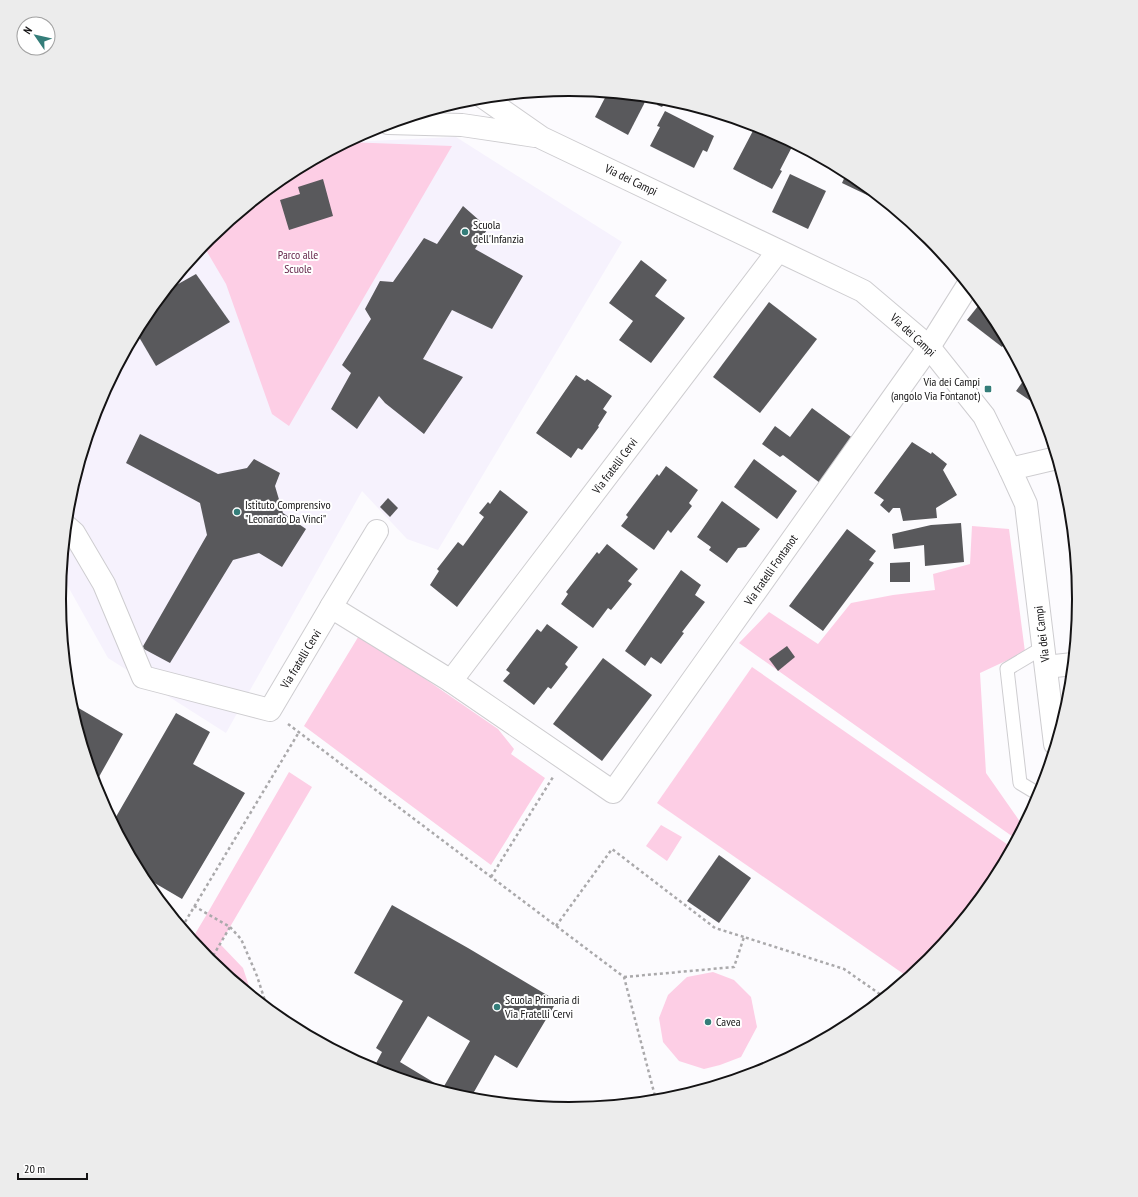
<svg xmlns="http://www.w3.org/2000/svg" width="1138" height="1197" viewBox="0 0 1138 1197" font-family="'PT Sans Narrow',sans-serif">
  <rect width="100%" height="100%" fill="#fcfbfe"/>
  <!-- built -->
  <path fill="#f6f2fd" d="M456 137 622 242 438 550 407 539 362 491 226 733 108 658 61 574 69 499 98 403 145 315 209 238 286 174 347 142Z"/>
  <!-- green -->
  <g fill="#fdcee5">
    <path d="M346 142 452 146 289 426 272 414 226 284 203 245 209 238 286 174Z"/>
    <path d="M972 526 1009 529 1025 652 980 673 986 773 1023 826 1016 839 739 643 769 612 818 644 851 603 893 595 935 590 933 574 970 564Z"/>
    <path d="M360 634 498 729 514 749 511 754 545 778 491 865 304 726Z"/>
    <path d="M752 667 1011 847 993 882 929 959 908 977 657 803Z"/>
    <path d="M289 772 312 787 220 944 243 968 252 995 208 959 192 939 207 914Z"/>
    <path d="M661 825 682 837 667 861 646 846Z"/>
    <path d="M713 972 734 980 751 997 757 1027 741 1057 720 1065 704 1069 679 1061 663 1042 659 1018 668 995 687 977Z"/>
  </g>
  <!-- building -->
  <g fill="#59595c" fill-rule="evenodd">
    <path d="M608 92 647 96 644 104 628 135 595 117Z"/>
    <path d="M661 98H668L662 107 657 105Z"/>
    <path d="M665 111 714 136 707 152 703 150 694 168 650 146 660 127 657 126Z"/>
    <path d="M756 125 764 127 794 143 780 170 782 171 772 189 733 169Z"/>
    <path d="M847 172 853 175 890 206 842 183Z"/>
    <path d="M790 174 826 191 808 229 772 212Z"/>
    <path d="M323 179 333 216 289 230 280 200 300 194 298 187Z"/>
    <path d="M463 206 488 228 475 249 523 276 492 329 452 310 423 359 463 377 424 434 385 403 379 396 357 429 331 409 351 373 342 365 371 319 365 309 380 281 393 282 424 238 437 244Z"/>
    <path d="M641 260 667 280 655 296 685 318 651 363 619 340 633 321 609 303Z"/>
    <path d="M196 274 230 322 156 366 136 332 145 315 164 292Z"/>
    <path d="M982 301 993 315 1007 341 1002 347 967 320Z"/>
    <path d="M769 302 817 339 760 413 713 377Z"/>
    <path d="M576 375 585 381 587 379 612 396 603 409 607 412 598 426 599 427 582 450 578 448 571 458 536 433Z"/>
    <path d="M1026 377 1040 404 1041 407 1038 405V406L1016 391Z"/>
    <path d="M812 408 854 439 820 483 783 455 780 457 762 444 775 426 790 437Z"/>
    <path d="M140 434 218 474 247 468 254 459 280 473 275 486 283 513 306 529 282 567 259 553 233 560 170 663 142 648 207 535 200 503 126 463Z"/>
    <path d="M912 442 931 454 932 452 947 464 943 470 957 495 936 508 937 518 903 521 900 508H893L889 513 880 505 884 500 874 493Z"/>
    <path d="M754 459 797 491 777 519 734 487Z"/>
    <path d="M666 466 698 490 689 503 692 506 671 533 668 530 654 550 621 526 628 517 626 515 657 474 659 476Z"/>
    <path d="M500 490 528 512 457 607 430 585 439 571 437 569 458 542 463 546 484 517 479 513 488 502 490 504Z"/>
    <path d="M388 498 398 508 390 517 380 507Z"/>
    <path d="M722 501 760 529 746 547 738 548 727 563 709 550 711 547 697 537Z"/>
    <path d="M961 523 964 562 925 566 924 545 894 549 892 534 931 525Z"/>
    <path d="M847 529 876 551 869 560 874 563 823 631 789 606Z"/>
    <path d="M607 544 638 569 628 581 632 584 611 610 608 608 593 628 561 604 568 594 566 592 597 552 599 554Z"/>
    <path d="M910 562V582H890V563Z"/>
    <path d="M681 570 701 585 695 595 705 602 682 632 684 633 661 664 651 657 645 666 625 651Z"/>
    <path d="M547 624 578 647 565 664 568 667 551 689 548 687 534 705 503 681 510 673 506 670 537 629 541 632Z"/>
    <path d="M787 646 795 657 778 671 769 659Z"/>
    <path d="M603 658 652 695 602 761 553 724Z"/>
    <path d="M70 703 123 734 95 784Z"/>
    <path d="M176 713 210 732 193 764 245 793 182 899 141 875 113 822Z"/>
    <path d="M719 855 751 878 719 923 687 901Z"/>
    <path d="M392 905 468 948 557 1001 517 1068 495 1055 470 1099 373 1069 382 1052 376 1048 403 1001 354 973ZM428 1016 470 1041 443 1088 400 1062Z"/>
  </g>
  <g fill="none" stroke-linecap="round" stroke-linejoin="round">
    <!-- lane casing -->
    <g stroke="#cecdd0" stroke-width="15">
      <path id="lane" d="M1040 795 1020 783 1007 669 1044 647"/>
    </g>
    <!-- street casing -->
    <g stroke="#cecdd0" stroke-width="24">
      <g id="street">
        <path d="M1010 469 1057 458"/>
        <path d="M66 526 74 533 104 584 143 677 270 710 331 607 451 681 778 251"/>
        <path d="M331 607 377 531"/>
        <path d="M1046 667 1073 664"/>
        <path d="M451 681 613 792 929 347 968 285"/>
      </g>
    </g>
    <!-- secondary casing -->
    <g stroke="#cecdd0" stroke-width="24">
      <g id="secondary">
        <path d="M483 97 542 138 863 291 929 347 984 416 1010 469 1026 504 1055 744"/>
        <path d="M388 123 462 125 535 136"/>
      </g>
    </g>
    <!-- path -->
    <g stroke="#aaa9ab" stroke-width="2.5" stroke-dasharray="3 3" stroke-linecap="butt">
      <path d="M288 724 624 977 656 1100"/>
      <path d="M491 877 553 777"/>
      <path d="M194 906 230 927 210 961"/>
      <path d="M556 926 612 849 715 928 744 937"/>
      <path d="M182 927 299 732"/>
      <path d="M230 927 241 939 257 976 267 1007"/>
      <path d="M624 977 734 967 744 937 844 969 884 997"/>
    </g>
    <!-- lane -->
    <use href="#lane" stroke="#fff" stroke-width="13"/>
    <!-- street -->
    <use href="#street" stroke="#fff" stroke-width="22"/>
    <!-- secondary -->
    <use href="#secondary" stroke="#fff" stroke-width="22"/>
  </g>
  <!-- markers -->
  <g fill="#347d79" stroke="#fff" stroke-width="1.5">
    <circle cx="465" cy="232" r="4"/>
    <rect x="984" y="385" width="8" height="8" rx="2"/>
    <circle cx="237" cy="512" r="4"/>
    <circle cx="497" cy="1007" r="4"/>
    <circle cx="708" cy="1022" r="4"/>
  </g>
  <g text-anchor="middle" stroke-width="4" stroke-linejoin="round" paint-order="stroke">
    <!-- street labels -->
    <g font-size="12" fill="#141314" stroke="#fff">
      <text transform="translate(631 180) rotate(26)" y="4">Via dei Campi</text>
      <text transform="translate(913 335) rotate(43)" y="4">Via dei Campi</text>
      <text transform="translate(615 466) rotate(-53)" y="4">Via fratelli Cervi</text>
      <text transform="translate(771 570) rotate(-55)" y="4">Via fratelli Fontanot</text>
      <text transform="translate(1042 634) rotate(-97)" y="4">Via dei Campi</text>
      <text transform="translate(301 659) rotate(-59)" y="4">Via fratelli Cervi</text>
    </g>
    <!-- poi labels -->
    <g font-size="12" fill="#141314" stroke="#fff" text-anchor="start">
      <text x="473" y="229">Scuola<tspan x="473" dy="14">dell'Infanzia</tspan></text>
      <text x="980" y="386" text-anchor="end">Via dei Campi<tspan x="980" dy="14">(angolo Via Fontanot)</tspan></text>
      <text x="245" y="509">Istituto Comprensivo<tspan x="245" dy="14">"Leonardo Da Vinci"</tspan></text>
      <text x="505" y="1004">Scuola Primaria di<tspan x="505" dy="14">Via Fratelli Cervi</tspan></text>
      <text x="716" y="1026">Cavea</text>
    </g>
    <!-- park labels -->
    <g font-size="12" fill="#65254a" stroke="#fff">
      <text x="298" y="259">Parco alle<tspan x="298" dy="14">Scuole</tspan></text>
    </g>
  </g>
  <!-- crop -->
  <path d="M0 0H1138V1197H0ZM66 599a503 503 0 1 1 1006 0a503 503 0 1 1-1006 0Z" fill="#ececec" fill-rule="evenodd"/>
  <path fill="none" stroke="#141314" stroke-width="2" d="M66 599a503 503 0 1 1 1006 0a503 503 0 1 1-1006 0Z"/>
  <!-- north arrow -->
  <g transform="translate(36 36) rotate(304)"><circle r="19" fill="#ffffff" stroke="#a1a1a1"/>
  <path d="M0-3L7 15L0 10L-7 15Z" fill="#347d79"/>
  <text y="-6" font-size="11" font-weight="bold" text-anchor="middle" fill="#141314">N</text>
  </g>
  <!-- scale -->
  <path d="M18 1173v6h69v-6" fill="none" stroke="#141314" stroke-width="2"/>
  <text x="24" y="1173" font-size="12" fill="#141314" stroke="#ffffff" stroke-width="3" paint-order="stroke">20 m</text>
</svg>
